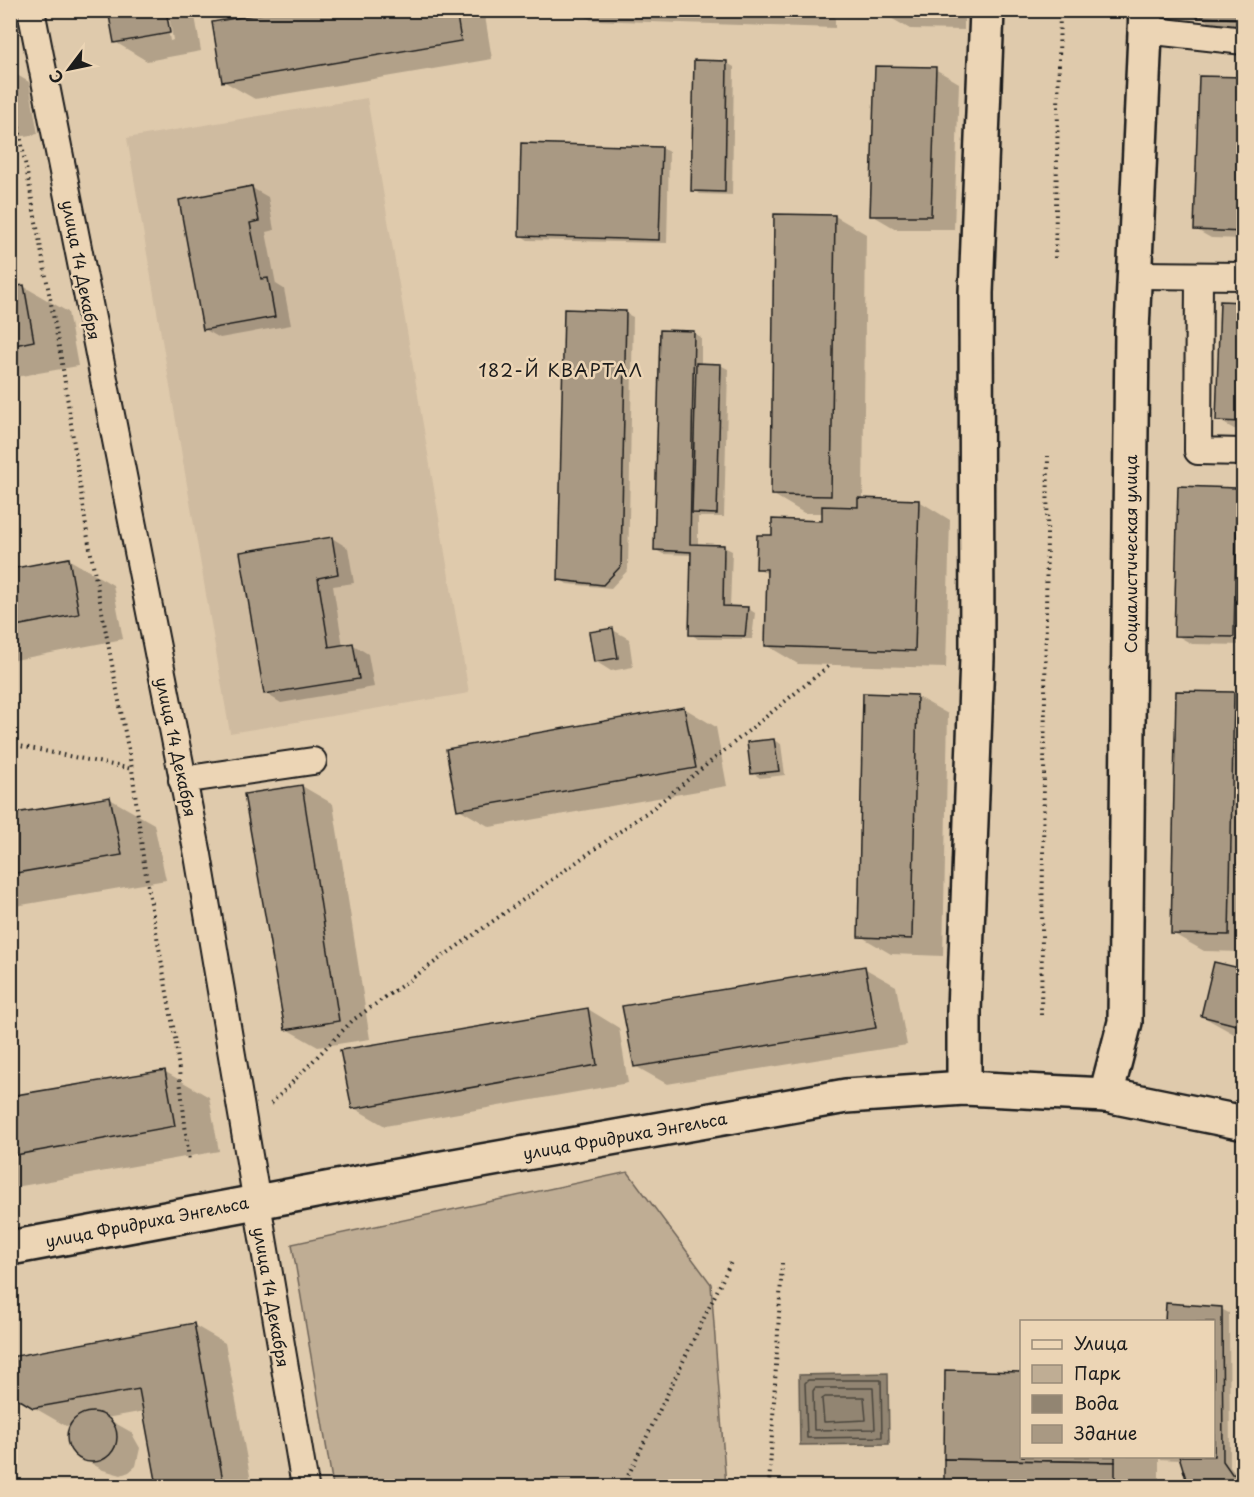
<svg xmlns="http://www.w3.org/2000/svg" width="1254" height="1497" viewBox="0 0 1254 1497" font-family="'Playpen Sans',sans-serif">
  <rect width="100%" height="100%" fill="#dfcaac"/>
  <filter id="ink" filterUnits="userSpaceOnUse"><feTurbulence type="fractalNoise" baseFrequency=".0167" numOctaves="2"/><feDisplacementMap in="SourceGraphic" scale="12" xChannelSelector="R" yChannelSelector="G"/><feConvolveMatrix kernelMatrix="1 2 1 2 8 2 1 2 1" color-interpolation-filters="sRGB"/></filter>
  <g filter="url(#ink)">
    <!-- built -->
    <path fill="#cfbba0" d="M367 98 469 693 230 733 127 138Z"/>
    <!-- green -->
    <path fill="#bfad94" stroke="#6e6458" stroke-width="1.5" d="M628 1172 711 1284 726 1486H333L292 1244Z"/>
    <!-- water -->
    <path fill="#928572" stroke="#635b50" stroke-width="1.5" d="M888 1373 889 1444 800 1445 799 1375Z"/>
    <!-- shadow -->
    <g fill="#0003">
      <path d="M165 10 170 41 173 40 168 10H194L201 51 147 61 115 42Z"/>
      <path d="M291 10H484L492 59 255 99 223 81Z"/>
      <path d="M575 10H835V28L591 20Z"/>
      <path d="M909 10V13L940 14V11L917 10H964V30L910 29 879 11Z"/>
      <path d="M1244 10V35L1230 34 1199 16Z"/>
      <path d="M727 63 734 67 732 195 700 194 693 190Z"/>
      <path d="M935 69 959 83 954 229H896L872 215Z"/>
      <path d="M10 71 29 82 38 134 10 138Z"/>
      <path d="M1244 79V239L1211 238 1195 229Z"/>
      <path d="M661 148 669 152 667 243 528 240 520 235Z"/>
      <path d="M252 188 268 197 274 230 266 232 276 284 284 289 291 325 220 338 204 329Z"/>
      <path d="M835 216 866 234 863 500 919 501 950 520 946 668 798 664 766 645 768 574 758 568 773 537 823 522V513H804L772 494Z"/>
      <path d="M23 286 68 312 78 366 10 378V289Z"/>
      <path d="M1244 304V430L1234 429 1218 420Z"/>
      <path d="M625 313 633 317 628 570 611 588 567 584 560 579Z"/>
      <path d="M694 333 701 337V365H720L728 369 724 517H698V546L724 547 732 551 730 608H747L755 613 752 639H698L691 634 692 555 663 554 656 550Z"/>
      <path d="M1237 490 1244 493V645L1192 644 1176 635Z"/>
      <path d="M332 538 348 548 354 583 333 586 343 646 352 644 368 654 374 687 281 703 265 693Z"/>
      <path d="M68 559 113 585 123 639 10 661V570Z"/>
      <path d="M613 630 629 639 633 667 611 671 595 661Z"/>
      <path d="M1234 694 1244 699V952L1204 951 1172 933Z"/>
      <path d="M916 696 948 714 943 956 891 954 860 936Z"/>
      <path d="M684 708 716 727 727 786 490 827 459 809Z"/>
      <path d="M773 740 781 744 785 775 760 778 753 773Z"/>
      <path d="M302 786 333 804 370 1039 318 1047 286 1029Z"/>
      <path d="M110 799 154 824 166 880 10 907V816Z"/>
      <path d="M864 968 896 986 907 1045 667 1084 635 1066Z"/>
      <path d="M1244 971V1036L1234 1034 1202 1016Z"/>
      <path d="M588 1009 619 1028 628 1083 385 1126 354 1108Z"/>
      <path d="M164 1071 209 1097 219 1151 10 1188V1098Z"/>
      <path d="M1221 1309 1229 1313 1230 1467 1237 1476 1244 1477V1486H1193L1181 1460 1159 1459V1486H945L947 1372 1022 1456H1214V1322Z"/>
      <path d="M194 1325 225 1343 252 1486H159L145 1411 106 1418 131 1432 140 1448 136 1466 129 1472 121 1475 103 1470 78 1456 68 1440 73 1424 66 1426 33 1407Z"/>
      <path d="M115 1481 124 1486H92Z"/>
    </g>
    <g fill="none" stroke-linecap="round" stroke-linejoin="round">
      <!-- shore -->
      <g stroke="#4b463e" stroke-width="1.5">
        <path d="M808 1380H881L882 1437 807 1438 805 1383Z"/>
        <path d="M815 1388H873L875 1429 814 1430 813 1391Z"/>
        <path d="M825 1397H864L866 1420 824 1422 822 1399Z"/>
      </g>
    </g>
    <!-- building -->
    <g fill="#a99983" stroke="#1c1c1c" stroke-width="1.5">
      <path d="M108 10H166L170 33 114 43Z"/>
      <path d="M282 10H456L461 41 222 82 212 22Z"/>
      <path d="M877 10H932V12Z"/>
      <path d="M1198 10H1244V19L1197 17Z"/>
      <path d="M694 60 727 61 725 192 691 191Z"/>
      <path d="M875 66 936 67 931 216H870Z"/>
      <path d="M1199 76 1244 77V232L1194 230Z"/>
      <path d="M521 143 662 147 659 240 519 236Z"/>
      <path d="M252 186 259 221 250 223 261 279 268 278 275 317 203 330 179 200Z"/>
      <path d="M774 214 835 215 831 496 771 495Z"/>
      <path d="M24 285 34 341 10 346V287Z"/>
      <path d="M1220 301 1244 302V422L1216 421Z"/>
      <path d="M564 309 626 311 621 566 603 585 558 580Z"/>
      <path d="M660 330 694 331 690 544 724 545 723 606 748 607 745 636 689 635 691 552 654 550Z"/>
      <path d="M696 363 721 364 717 514 692 513Z"/>
      <path d="M1178 486 1237 488 1234 637 1174 636Z"/>
      <path d="M858 498 919 500 915 651 765 646 767 569H756L757 535H772V519L822 521V506L858 507Z"/>
      <path d="M332 537 338 574 318 578 329 647 353 643 359 679 264 694 240 552Z"/>
      <path d="M69 558 79 614 10 627V569Z"/>
      <path d="M613 628 618 658 594 662 589 632Z"/>
      <path d="M1176 691 1234 692 1229 935 1171 934Z"/>
      <path d="M863 693 917 695 912 939 858 937Z"/>
      <path d="M684 707 696 768 457 810 446 749Z"/>
      <path d="M774 739 779 771 751 774 747 742Z"/>
      <path d="M302 785 339 1021 285 1030 244 794Z"/>
      <path d="M110 797 122 855 10 874V814Z"/>
      <path d="M1214 962 1244 969V1027L1201 1016Z"/>
      <path d="M865 966 876 1028 634 1067 622 1006Z"/>
      <path d="M588 1008 597 1065 352 1109 340 1050Z"/>
      <path d="M165 1070 175 1126 10 1156V1096Z"/>
      <path d="M1166 1303 1222 1307 1223 1461 1232 1474 1244 1475V1486H1190L1186 1479 1179 1456H1214V1322H1165Z"/>
      <path d="M194 1323 224 1486H157L139 1389 33 1408 10 1394V1357Z"/>
      <path d="M945 1370 1022 1372V1456H1115V1462L944 1459Z"/>
      <circle cx="92" cy="1437" r="25"/>
      <path d="M944 1459 1115 1462V1486H944Z"/>
      <path d="M115 1479 117 1486H90V1485Z"/>
    </g>
    <g fill="none" stroke-linecap="round" stroke-linejoin="round">
      <!-- street casing -->
      <g stroke="#1c1c1c" stroke-width="30">
        <g id="street">
          <path d="M31 10 198 855 305 1486"/>
          <path d="M1145 30 1244 41"/>
          <path d="M1135 275 1244 276"/>
          <path d="M1199 276 1198 451 1244 452"/>
          <path d="M182 780 313 761"/>
        </g>
      </g>
      <!-- secondary casing -->
      <g stroke="#1c1c1c" stroke-width="38">
        <g id="secondary">
          <path d="M964 1088V1011L977 658 976 293 987 10"/>
          <path d="M1106 1095 1125 1022 1132 331 1146 10"/>
          <path d="M10 1248 364 1182 846 1096 964 1088 1106 1095 1244 1123"/>
        </g>
      </g>
      <!-- path -->
      <g stroke="#1c1c1c" stroke-width="4" stroke-dasharray="1.5 4.5" stroke-linecap="butt">
        <path d="M10 80 63 369 87 533 132 769 144 864 176 1043 189 1161"/>
        <path d="M10 124 18 119"/>
        <path d="M1055 258 1060 10"/>
        <path d="M10 744 132 769"/>
        <path d="M1041 1015 1048 456"/>
        <path d="M271 1104 353 1020 653 808 830 665"/>
        <path d="M623 1486 731 1262"/>
        <path d="M769 1486 782 1263"/>
      </g>
      <!-- street -->
      <use href="#street" stroke="#ecd5b5" stroke-width="26"/>
      <!-- secondary -->
      <use href="#secondary" stroke="#ecd5b5" stroke-width="33"/>
    </g>
  </g>
  <g text-anchor="middle" stroke-width="5" stroke-linejoin="round" paint-order="stroke">
    <!-- street labels -->
    <g font-size="16" fill="#1c1c1c" stroke="#ecd5b5">
      <text transform="translate(81 270) rotate(79)" y="6">улица 14 Декабря</text>
      <text transform="translate(1131 554) rotate(-90)" y="6">Социалистическая улица</text>
      <text transform="translate(176 747) rotate(78)" y="6">улица 14 Декабря</text>
      <text transform="translate(625 1136) rotate(-10)" y="6">улица Фридриха Энгельса</text>
      <text transform="translate(147 1222) rotate(-11)" y="6">улица Фридриха Энгельса</text>
      <text transform="translate(271 1297) rotate(80)" y="6">улица 14 Декабря</text>
    </g>
    <!-- neighbourhood labels -->
    <g font-size="18" letter-spacing="1.5" fill="#1c1c1c" stroke="#ecd5b5">
      <text x="561" y="377">182-Й КВАРТАЛ</text>
    </g>
  </g>
  <!-- margin -->
  <rect width="1254" height="1497" fill="none" stroke="#ecd5b5" stroke-width="36"/>
  <rect x="18" y="18" width="1218" height="1461" fill="none" stroke="#1c1c1c" stroke-width="2" filter="url(#ink)"/>
  <!-- legend -->
  <rect x="1020" y="1320" width="195" height="138" fill="#ecd5b5" stroke="#998b78" stroke-width="1.5"/>
  <rect x="1032" y="1340" width="30" height="9" fill="#ecd5b5" stroke="#998b78" stroke-width="1.5"/>
  <text x="1074" y="1350" font-size="18" fill="#1c1c1c">Улица</text>
  <rect x="1032" y="1365" width="30" height="18" fill="#bfad94" stroke="#998b78" stroke-width="1.5"/>
  <text x="1074" y="1380" font-size="18" fill="#1c1c1c">Парк</text>
  <rect x="1032" y="1395" width="30" height="18" fill="#928572" stroke="#998b78" stroke-width="1.5"/>
  <text x="1074" y="1410" font-size="18" fill="#1c1c1c">Вода</text>
  <rect x="1032" y="1425" width="30" height="18" fill="#a99983" stroke="#998b78" stroke-width="1.5"/>
  <text x="1074" y="1440" font-size="18" fill="#1c1c1c">Здание</text>
  <!-- north arrow -->
  <g transform="translate(69 69) rotate(238)" stroke="#ecd5b5" stroke-width="4.5" paint-order="stroke">
  <path d="M0-4.5L10 22L0 15L-10 22Z" fill="#1c1c1c"/>
  <text y="-9" font-size="16" font-weight="bold" text-anchor="middle" fill="#1c1c1c">С</text>
  </g>
</svg>
